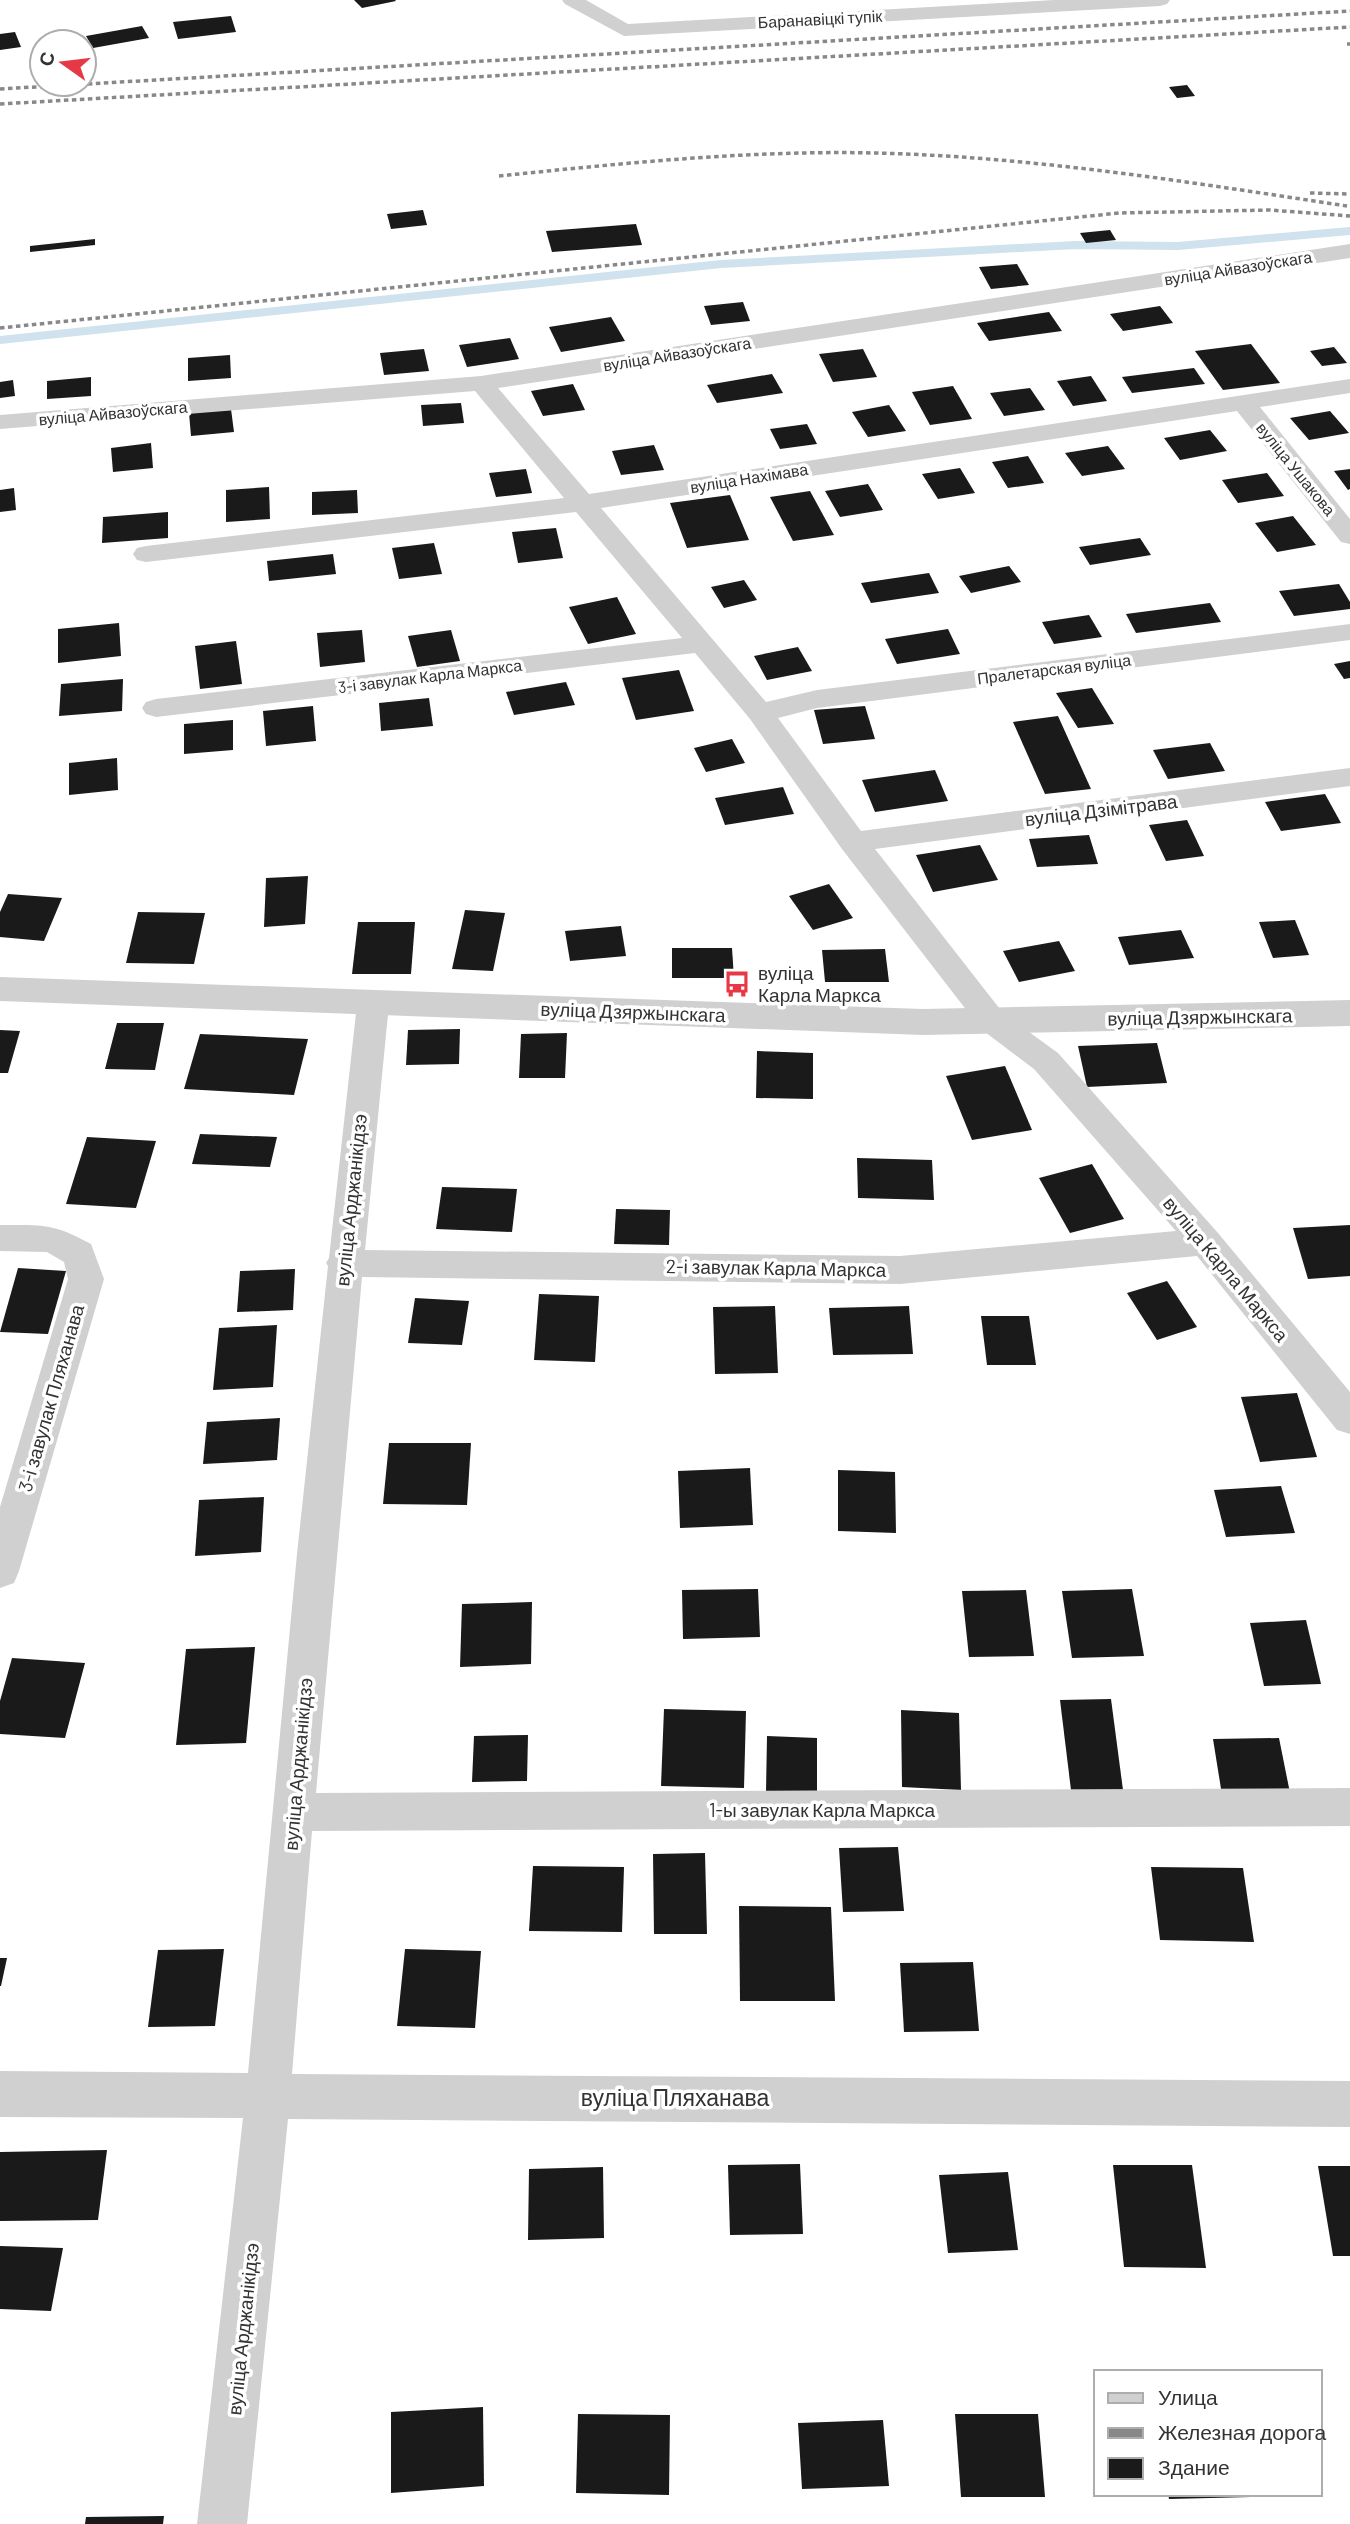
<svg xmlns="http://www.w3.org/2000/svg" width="1350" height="2524" viewBox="0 0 1350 2524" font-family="Barlow,sans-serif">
  <rect width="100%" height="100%" fill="#fff"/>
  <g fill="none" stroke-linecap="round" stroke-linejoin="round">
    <!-- stream -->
    <path stroke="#cfe2ee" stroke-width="8" d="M0 340 721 264 1076 245 1178 246 1350 231"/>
  </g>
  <!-- building -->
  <g fill="#1a1a1a">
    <path d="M354 0H395L396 1 362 8Z"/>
    <path d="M231 16 236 32 178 39 173 22Z"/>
    <path d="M142 26 149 38 93 48 86 36Z"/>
    <path d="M15 32 21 47 0 50V34Z"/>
    <path d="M1187 85 1195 96 1177 98 1169 87Z"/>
    <path d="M423 210 427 225 391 229 387 214Z"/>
    <path d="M636 224 642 245 552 252 546 231Z"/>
    <path d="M1110 230 1116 240 1086 243 1080 233Z"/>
    <path d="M95 239V245L30 252V246Z"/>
    <path d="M1017 264 1029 285 991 289 979 267Z"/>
    <path d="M743 302 750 321 711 325 704 306Z"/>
    <path d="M1160 306 1173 323 1123 331 1110 314Z"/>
    <path d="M1049 312 1062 331 989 341 977 323Z"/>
    <path d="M611 317 625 341 561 352 549 327Z"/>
    <path d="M510 338 519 359 467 367 459 345Z"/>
    <path d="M1251 344 1280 383 1223 390 1195 351Z"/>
    <path d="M1334 347 1347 363 1322 366 1310 351Z"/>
    <path d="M424 349 429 371 384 375 380 353Z"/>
    <path d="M863 349 877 377 833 382 819 354Z"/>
    <path d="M230 355 231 378 188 381V358Z"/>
    <path d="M1194 368 1205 384 1132 393 1122 377Z"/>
    <path d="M772 374 783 393 717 403 707 385Z"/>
    <path d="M1091 376 1107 401 1073 406 1057 381Z"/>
    <path d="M91 377V396L47 399V381Z"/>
    <path d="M13 380 15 396 0 398V382Z"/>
    <path d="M573 384 585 410 543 416 531 391Z"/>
    <path d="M953 386 972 419 930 425 912 392Z"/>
    <path d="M1030 388 1045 410 1004 416 990 393Z"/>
    <path d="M461 403 464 423 423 426 421 405Z"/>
    <path d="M889 405 906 431 868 437 852 412Z"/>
    <path d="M231 409 234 432 191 436 189 413Z"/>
    <path d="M1330 411 1349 433 1309 440 1290 418Z"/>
    <path d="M807 424 817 444 780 449 770 429Z"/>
    <path d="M1210 430 1227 451 1180 460 1164 438Z"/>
    <path d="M151 443 153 468 113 472 111 448Z"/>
    <path d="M654 445 664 470 621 475 612 451Z"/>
    <path d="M1108 446 1125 469 1082 476 1065 453Z"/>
    <path d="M1028 456 1044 483 1008 488 992 462Z"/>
    <path d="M960 468 975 493 938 499 922 474Z"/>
    <path d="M526 469 532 493 496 497 489 473Z"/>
    <path d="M1350 469V489L1348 490 1334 471Z"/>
    <path d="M1267 473 1284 496 1238 503 1222 480Z"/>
    <path d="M868 484 883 510 840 517 825 491Z"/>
    <path d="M269 487 270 519 226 522V490Z"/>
    <path d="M14 488 16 510 0 512V490Z"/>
    <path d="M357 490 358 513 312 515V492Z"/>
    <path d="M810 491 834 535 793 541 770 497Z"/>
    <path d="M730 495 749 540 687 548 670 503Z"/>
    <path d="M168 512V538L102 543 103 517Z"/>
    <path d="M1293 516 1316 545 1277 552 1255 523Z"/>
    <path d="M556 528 563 558 518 563 512 532Z"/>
    <path d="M1140 538 1151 555 1090 565 1079 547Z"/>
    <path d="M434 543 442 574 399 579 392 548Z"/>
    <path d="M333 554 336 574 269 581 267 561Z"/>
    <path d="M1009 566 1021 582 971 593 959 576Z"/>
    <path d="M929 573 939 593 871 603 861 583Z"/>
    <path d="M744 580 757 600 724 608 711 587Z"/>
    <path d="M1339 584 1350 602V609L1294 616 1279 591Z"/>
    <path d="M617 597 636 634 588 644 569 607Z"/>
    <path d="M1210 603 1221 622 1136 633 1126 614Z"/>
    <path d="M1089 615 1102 637 1054 644 1042 622Z"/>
    <path d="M119 623 121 656 58 663V629Z"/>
    <path d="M948 629 960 654 897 664 885 639Z"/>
    <path d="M362 630 365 662 320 667 317 633Z"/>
    <path d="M451 630 460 661 417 667 408 636Z"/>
    <path d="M236 641 242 684 200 689 195 646Z"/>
    <path d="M798 647 812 671 767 680 754 656Z"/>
    <path d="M1350 661V678L1344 679 1334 664Z"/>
    <path d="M679 670 694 711 636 720 622 678Z"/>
    <path d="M123 679 122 711 59 716 61 684Z"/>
    <path d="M566 682 575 705 514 715 506 692Z"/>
    <path d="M1092 688 1114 724 1078 728 1056 693Z"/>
    <path d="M429 698 433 726 381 731 379 703Z"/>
    <path d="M313 706 316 741 266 746 263 711Z"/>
    <path d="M865 706 875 739 823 744 814 710Z"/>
    <path d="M1058 716 1091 789 1045 794 1013 722Z"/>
    <path d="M233 720V750L184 754V724Z"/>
    <path d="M732 739 745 763 706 772 694 748Z"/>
    <path d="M1210 743 1225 771 1168 779 1153 750Z"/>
    <path d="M117 758 118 790 69 795V763Z"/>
    <path d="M935 770 948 801 875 812 862 780Z"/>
    <path d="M783 787 794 814 725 825 715 798Z"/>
    <path d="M1325 794 1341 823 1281 831 1265 802Z"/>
    <path d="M1187 820 1204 856 1166 861 1149 825Z"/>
    <path d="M1089 835 1098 864 1037 867 1029 839Z"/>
    <path d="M980 845 998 880 933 892 916 855Z"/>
    <path d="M308 876 305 924 264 927 266 878Z"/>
    <path d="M829 884 853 918 813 930 789 896Z"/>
    <path d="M8 894 62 898 44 941 0 937V912Z"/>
    <path d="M465 910 505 913 493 971 452 969Z"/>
    <path d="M138 912 205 913 194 964 126 963Z"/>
    <path d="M1295 920 1309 955 1273 958 1259 922Z"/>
    <path d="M358 922H415L411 974H352Z"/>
    <path d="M621 926 626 956 570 961 565 931Z"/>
    <path d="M1181 930 1194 958 1129 965 1118 937Z"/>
    <path d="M1059 941 1075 971 1019 982 1003 951Z"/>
    <path d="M672 948H732L734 978H672Z"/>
    <path d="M885 949 889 982H825L822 950Z"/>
    <path d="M117 1023H164L155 1070 105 1069Z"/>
    <path d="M460 1029 459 1064 406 1065 408 1030Z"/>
    <path d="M0 1030 20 1031 8 1073H0Z"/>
    <path d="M567 1033 565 1078H519L521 1034Z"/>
    <path d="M200 1034 308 1039 294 1095 184 1089Z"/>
    <path d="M1157 1043 1167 1083 1087 1087 1078 1046Z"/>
    <path d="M757 1051 813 1053V1099L756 1098Z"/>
    <path d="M1005 1066 1032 1130 972 1140 946 1076Z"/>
    <path d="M200 1134 277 1137 270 1167 192 1164Z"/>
    <path d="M87 1137 156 1141 136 1208 66 1204Z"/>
    <path d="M857 1158 932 1160 934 1200 858 1198Z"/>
    <path d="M1092 1164 1124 1219 1070 1233 1039 1178Z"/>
    <path d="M442 1187 517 1189 512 1232 436 1229Z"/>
    <path d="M616 1209 670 1210 669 1245 614 1244Z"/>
    <path d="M1350 1225V1276L1308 1279 1293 1228Z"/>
    <path d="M18 1268 66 1271 48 1334 0 1332Z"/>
    <path d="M295 1269 293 1310 237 1312 240 1271Z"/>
    <path d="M1167 1281 1197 1327 1157 1340 1127 1293Z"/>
    <path d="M539 1294 599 1296 595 1362 534 1360Z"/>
    <path d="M415 1298 469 1301 462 1345 408 1343Z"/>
    <path d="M775 1306 778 1373 715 1374 713 1307Z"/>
    <path d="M909 1306 913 1354 833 1355 829 1308Z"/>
    <path d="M981 1316H1029L1036 1365H987Z"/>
    <path d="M277 1325 273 1387 213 1390 219 1328Z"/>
    <path d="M1297 1393 1317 1457 1260 1462 1241 1397Z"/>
    <path d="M280 1418 277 1460 203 1464 207 1422Z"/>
    <path d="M389 1443H471L467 1505 383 1504Z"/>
    <path d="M750 1468 753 1525 680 1528 678 1471Z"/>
    <path d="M838 1470 895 1472 896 1533 838 1531Z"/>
    <path d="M1281 1486 1295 1533 1226 1537 1214 1490Z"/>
    <path d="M264 1497 261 1552 195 1556 199 1500Z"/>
    <path d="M758 1589 760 1637 683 1639 682 1590Z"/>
    <path d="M1132 1589 1144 1656 1072 1658 1062 1591Z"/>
    <path d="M1026 1590 1034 1656 969 1657 962 1591Z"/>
    <path d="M532 1602 531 1664 460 1667 462 1604Z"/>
    <path d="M1306 1620 1321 1684 1264 1686 1250 1623Z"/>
    <path d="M255 1647 246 1743 176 1745 186 1649Z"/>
    <path d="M12 1658 85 1663 65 1738 0 1734V1701Z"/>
    <path d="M1111 1699 1123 1790H1071L1060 1700Z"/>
    <path d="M664 1709 746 1711 744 1788 661 1786Z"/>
    <path d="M901 1710 959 1713 961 1790 902 1787Z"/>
    <path d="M528 1735 527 1781 472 1782 474 1736Z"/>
    <path d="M767 1736 817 1738V1795L766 1792Z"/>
    <path d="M1279 1738 1290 1793 1222 1795 1213 1739Z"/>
    <path d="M898 1847 904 1911 843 1912 839 1848Z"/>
    <path d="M705 1853 707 1934H654L653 1854Z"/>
    <path d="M533 1866 624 1867 622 1932 529 1931Z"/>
    <path d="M1151 1867 1243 1868 1254 1942 1160 1940Z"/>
    <path d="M739 1906 831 1907 835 2001H740Z"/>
    <path d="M224 1949 215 2026 148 2027 158 1950Z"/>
    <path d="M405 1949 481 1951 475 2028 397 2026Z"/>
    <path d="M0 1958H7L1 1986H0Z"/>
    <path d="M973 1962 979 2031 904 2032 900 1963Z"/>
    <path d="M107 2150 98 2220 0 2221V2152Z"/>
    <path d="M800 2164 803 2234 730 2235 728 2165Z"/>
    <path d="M1113 2165H1192L1206 2268 1124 2267Z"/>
    <path d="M1318 2166H1350V2256H1333Z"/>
    <path d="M603 2167 604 2238 528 2240 529 2169Z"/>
    <path d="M1008 2172 1018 2250 948 2253 939 2175Z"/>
    <path d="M0 2246 63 2248 51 2311 0 2309Z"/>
    <path d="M483 2407 484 2486 391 2493V2412Z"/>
    <path d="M578 2414 670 2415 669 2495 576 2493Z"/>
    <path d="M955 2414H1038L1045 2497H961Z"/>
    <path d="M883 2420 889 2486 802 2489 798 2423Z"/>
    <path d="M1168 2494H1251V2497L1169 2499Z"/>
    <path d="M164 2516 163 2524H85L86 2517Z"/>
  </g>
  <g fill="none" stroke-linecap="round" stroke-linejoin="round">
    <!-- minor -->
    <g fill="#d0d0d0" fill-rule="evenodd">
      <path d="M562 0H586L628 24 1054 0H1170L1167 4 1160 6 624 36 565 4Z"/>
      <path d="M1350 244V258L498 388 589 494 1350 379V393L1260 407 1350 519V544L1341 542 1237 411 601 508 766 702 817 690 1350 624V640L817 708 778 718 861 831 1350 768V786L875 849 1003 1013 1058 1053 1218 1233 1350 1392V1434L1337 1430 1197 1256 900 1284 362 1277 316 1793 1350 1788V1826L312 1831 292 2074 1350 2081V2127L288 2119 247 2524H197L243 2118 0 2117V2071L248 2073 297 1554 328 1266 326 1263 329 1258 357 1004 362 996 373 993 384 996 389 1004 365 1250 900 1256 1176 1231 1034 1069 981 1029 842 849 750 719 695 653 156 717 146 714 142 708 146 702 156 699 682 638 576 512 146 562 137 560 133 554 137 548 146 546 564 498 475 391 0 429V415L481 376Z"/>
      <path d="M0 1225C43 1225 53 1223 91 1244L104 1279 19 1571 14 1583 0 1588V1507L68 1279 64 1262 47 1252 0 1251Z"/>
    </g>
    <!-- tertiary -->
    <path fill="#d0d0d0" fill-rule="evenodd" d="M0 977 923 1009 1350 1000V1026L923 1035 0 1001Z"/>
    <!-- rail -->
    <g stroke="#888" stroke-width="3.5" stroke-dasharray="4.5 3.5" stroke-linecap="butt">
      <path d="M1347 44H1350"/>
      <path d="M0 89 1350 11"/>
      <path d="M0 104 1350 27"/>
      <path d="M499 176C634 162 770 148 906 154 1054 160 1201 184 1347 206"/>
      <path d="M1310 193 1350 194"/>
      <path d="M0 328 1119 213 1270 210 1350 216"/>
    </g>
  </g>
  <!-- icons -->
  <defs>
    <g id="bus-bare" transform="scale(2.1)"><path d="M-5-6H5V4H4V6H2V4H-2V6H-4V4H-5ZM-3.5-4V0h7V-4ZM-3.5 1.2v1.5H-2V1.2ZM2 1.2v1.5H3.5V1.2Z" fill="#e63946" stroke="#fff" stroke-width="2.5" paint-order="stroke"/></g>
  </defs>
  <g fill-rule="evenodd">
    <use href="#bus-bare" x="737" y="984"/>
  </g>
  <g text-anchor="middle" stroke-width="7" stroke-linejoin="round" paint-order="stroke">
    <!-- far-street labels -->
    <g font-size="16" fill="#333" stroke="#fff">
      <text transform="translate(820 19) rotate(-3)" y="6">Баранавіцкі тупік</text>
      <text transform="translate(1238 268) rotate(-9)" y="6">вуліца Айвазоўскага</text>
      <text transform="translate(677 354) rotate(-9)" y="6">вуліца Айвазоўскага</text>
      <text transform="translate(113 413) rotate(-5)" y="6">вуліца Айвазоўскага</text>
      <text transform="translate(1296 469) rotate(51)" y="6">вуліца Ушакова</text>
      <text transform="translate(749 478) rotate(-9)" y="6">вуліца Нахімава</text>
      <text transform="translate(1054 669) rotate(-7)" y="6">Пралетарская вуліца</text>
      <text transform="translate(430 676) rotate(-7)" y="6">3-і завулак Карла Маркса</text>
    </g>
    <!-- street labels -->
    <g font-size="19" fill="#333" stroke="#fff">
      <text transform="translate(1101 810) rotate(-7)" y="7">вуліца Дзімітрава</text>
      <text transform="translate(633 1012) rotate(2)" y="7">вуліца Дзяржынскага</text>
      <text transform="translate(1200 1017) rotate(-1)" y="7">вуліца Дзяржынскага</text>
      <text transform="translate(351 1200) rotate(-84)" y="7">вуліца Арджанікідзэ</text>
      <text transform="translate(776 1268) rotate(1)" y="7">2-і завулак Карла Маркса</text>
      <text transform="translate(1226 1269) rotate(50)" y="7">вуліца Карла Маркса</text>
      <text transform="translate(51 1398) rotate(-74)" y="7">3-і завулак Пляханава</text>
      <text transform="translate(298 1764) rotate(-85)" y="7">вуліца Арджанікідзэ</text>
      <text x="822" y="1817">1-ы завулак Карла Маркса</text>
      <text transform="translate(243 2329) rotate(-84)" y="7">вуліца Арджанікідзэ</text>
    </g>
    <!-- poi labels -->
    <g font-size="19" fill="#333" stroke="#fff" text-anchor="start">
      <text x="758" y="980">вуліца<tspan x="758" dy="22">Карла Маркса</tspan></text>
    </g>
    <!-- near-street labels -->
    <g font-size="23" fill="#333" stroke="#fff">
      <text x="675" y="2106">вуліца Пляханава</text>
    </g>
  </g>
  <!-- legend -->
  <rect x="1094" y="2370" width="228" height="126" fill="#ffffff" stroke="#adadad" stroke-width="2"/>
  <rect x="1108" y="2393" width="35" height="10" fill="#d0d0d0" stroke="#adadad" stroke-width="2"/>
  <text x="1158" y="2405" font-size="21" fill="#333333">Улица</text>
  <rect x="1108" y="2428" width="35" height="10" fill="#888888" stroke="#adadad" stroke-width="2"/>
  <text x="1158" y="2440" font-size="21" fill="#333333">Железная дорога</text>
  <rect x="1108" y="2458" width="35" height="21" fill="#1a1a1a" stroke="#adadad" stroke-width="2"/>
  <text x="1158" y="2475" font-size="21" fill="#333333">Здание</text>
  <!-- north arrow -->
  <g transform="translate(63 63) rotate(284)"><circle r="33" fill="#ffffff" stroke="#adadad" stroke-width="2"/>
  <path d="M0-5L12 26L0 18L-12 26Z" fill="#e63946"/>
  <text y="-10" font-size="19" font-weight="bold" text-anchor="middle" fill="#333333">С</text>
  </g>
</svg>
